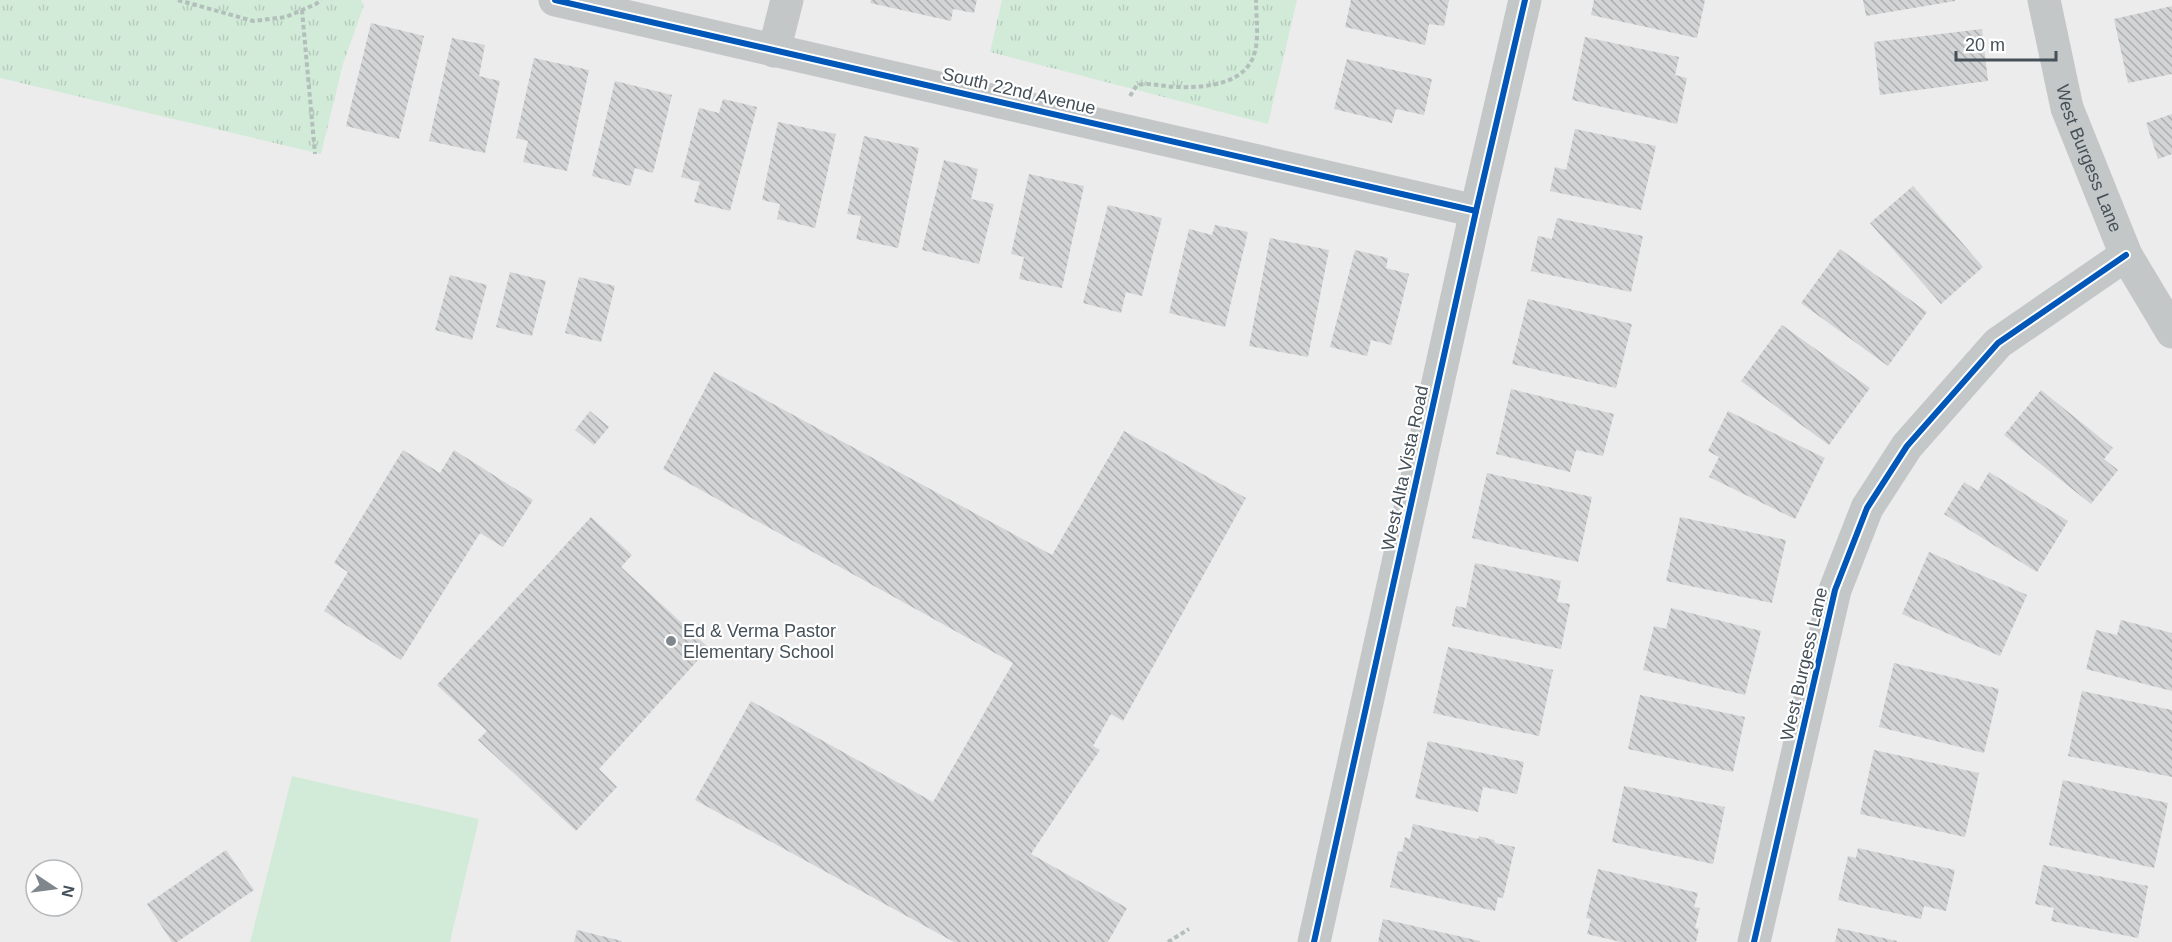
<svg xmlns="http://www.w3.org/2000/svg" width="2172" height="942" viewBox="0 0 2172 942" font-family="Arial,sans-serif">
  <defs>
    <pattern id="park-tufts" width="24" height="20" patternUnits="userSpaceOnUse" patternTransform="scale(1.5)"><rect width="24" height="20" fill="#d2ebd9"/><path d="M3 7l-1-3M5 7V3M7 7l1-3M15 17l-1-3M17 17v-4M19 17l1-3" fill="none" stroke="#b6cbbc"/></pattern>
    <pattern id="building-back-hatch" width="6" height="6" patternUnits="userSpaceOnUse" patternTransform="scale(1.5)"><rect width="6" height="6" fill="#d3d4d5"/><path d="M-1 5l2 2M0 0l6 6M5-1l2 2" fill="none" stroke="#adaeb0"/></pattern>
  </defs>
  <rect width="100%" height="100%" fill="#edecec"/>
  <!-- park -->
  <g fill="url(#park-tufts)">
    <path d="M0 0H361L364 5 343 64 321 154 0 78Z"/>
    <path d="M1002 0H1297L1268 124 990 52Z"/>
  </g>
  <!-- pitch -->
  <path fill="#d2ebd9" d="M292 776 479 819 450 942H250Z"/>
  <!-- building -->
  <g fill="url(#building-back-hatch)">
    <path d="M871 0H977L974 13 953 9 951 21 870 3Z"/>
    <path d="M1351 0H1449L1444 26 1429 24 1425 45 1345 27Z"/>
    <path d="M1594 0H1705L1697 38 1591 15Z"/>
    <path d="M1863 0H1955V1L1866 16Z"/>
    <path d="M2172 6V74L2128 83 2114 19Z"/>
    <path d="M371 23 424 36 399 139 346 126Z"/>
    <path d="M1982 29 1988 81 1880 95 1874 42Z"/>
    <path d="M1585 37 1679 57 1675 75 1687 78 1677 124 1572 100Z"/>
    <path d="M452 38 485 45 479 76 500 81 485 153 429 141Z"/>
    <path d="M534 58 589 70 567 171 523 162 528 141 516 138Z"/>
    <path d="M1347 59 1432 79 1424 115 1396 109 1392 123 1334 109Z"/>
    <path d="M615 81 672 95 653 173 635 168 630 186 592 176Z"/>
    <path d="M723 99 757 107 730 211 694 202 700 182 681 177 699 108 719 113Z"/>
    <path d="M2172 114V154L2158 159 2146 123Z"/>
    <path d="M778 122 836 134 815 228 777 219 780 204 762 200Z"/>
    <path d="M1575 129 1656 146 1641 210 1550 191 1555 167 1566 170Z"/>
    <path d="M864 136 919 148 898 248 856 239 861 216 847 214Z"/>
    <path d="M944 160 978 169 971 199 994 204 979 264 922 250Z"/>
    <path d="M1029 174 1084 186 1062 288 1019 279 1024 257 1011 254Z"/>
    <path d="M1913 186 1983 267 1941 304 1870 223Z"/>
    <path d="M1108 205 1162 218 1142 296 1126 292 1121 313 1083 303Z"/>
    <path d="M1557 218 1643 236 1631 292 1531 271 1538 236 1552 239Z"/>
    <path d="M1215 225 1248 232 1225 327 1169 313 1189 229 1212 235Z"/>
    <path d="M1270 238 1329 250 1308 357 1249 346Z"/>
    <path d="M1840 249 1927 312 1888 366 1801 303Z"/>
    <path d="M1355 250 1388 258 1386 268 1409 274 1391 345 1371 340 1367 356 1330 347Z"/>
    <path d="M510 272 546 281 532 336 496 327Z"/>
    <path d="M450 275 487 285 472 340 435 330Z"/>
    <path d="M579 277 615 286 601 342 565 333Z"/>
    <path d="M1528 299 1632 324 1616 388 1512 364Z"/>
    <path d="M1782 325 1870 388 1829 445 1741 381Z"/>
    <path d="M714 372 1052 555 1124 431 1246 498 1123 721 1111 714 1093 746 1100 750 1031 854 1127 908 1108 942H954L695 800 751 701 933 802 1013 663 663 469Z"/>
    <path d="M1511 389 1614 414 1603 456 1576 450 1570 472 1496 454Z"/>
    <path d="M2041 390 2113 448 2104 459 2118 470 2091 504 2004 435Z"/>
    <path d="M590 411 609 427 594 445 575 430Z"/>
    <path d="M1728 411 1825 458 1795 519 1709 477 1719 457 1708 451Z"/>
    <path d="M403 450 440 473 454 450 533 500 503 547 480 533 401 660 324 611 348 572 334 563Z"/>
    <path d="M1989 472 2068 521 2037 572 1944 514 1964 482 1978 491Z"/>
    <path d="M1487 473 1592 497 1578 562 1472 538Z"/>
    <path d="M591 517 632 555 621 567 709 648 599 769 617 787 576 831 478 740 487 731 437 685Z"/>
    <path d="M1680 517 1786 540 1772 603 1666 581Z"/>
    <path d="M1929 552 2027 595 2000 656 1902 614Z"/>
    <path d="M1475 563 1561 581 1557 602 1570 604 1561 649 1452 626 1456 606 1466 608Z"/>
    <path d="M1671 608 1761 631 1745 695 1643 670 1654 626 1666 629Z"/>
    <path d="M2121 620 2172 633V691L2086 669 2096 630 2117 635Z"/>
    <path d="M1448 647 1553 670 1539 736 1433 713Z"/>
    <path d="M1894 663 1999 689 1984 753 1879 727Z"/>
    <path d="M2082 691 2172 710V777L2068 756Z"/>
    <path d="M1640 695 1745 717 1733 772 1628 749Z"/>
    <path d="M1428 741 1524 762 1517 794 1483 787 1478 812 1415 798Z"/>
    <path d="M1874 750 1979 773 1965 837 1860 814Z"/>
    <path d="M2063 780 2168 803 2154 868 2049 845Z"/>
    <path d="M1624 786 1725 807 1713 864 1612 842Z"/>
    <path d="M1413 824 1478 839 1479 836 1494 840 1495 843 1515 847 1503 898 1498 897 1495 911 1390 887 1398 851 1402 852 1405 837 1410 839Z"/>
    <path d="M1858 848 1955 870 1946 911 1924 906 1921 919 1838 900 1848 856 1856 858Z"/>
    <path d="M226 850 254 890 177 942H172L147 904Z"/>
    <path d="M2043 865 2148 886 2138 938 2051 921 2054 908 2035 904Z"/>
    <path d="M1598 869 1698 893 1694 907 1700 908 1695 928 1699 929 1696 942H1621L1587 934 1591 919 1586 918Z"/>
    <path d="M1383 919 1480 941V942H1378Z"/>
    <path d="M1838 928 1897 941V942H1835Z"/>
    <path d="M577 930 622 941V942H574Z"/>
  </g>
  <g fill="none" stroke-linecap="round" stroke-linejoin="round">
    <!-- path -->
    <g stroke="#b3bfbb" stroke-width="4" stroke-dasharray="4.5 3" stroke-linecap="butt">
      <path d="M178 0 253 21 286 17 316 4 321 0"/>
      <path d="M302 10 315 154"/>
      <path d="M1130 96 1137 85C1151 82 1164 87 1178 87 1206 88 1248 84 1255 51 1259 36 1256 16 1256 0"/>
      <path d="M1168 942 1189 929"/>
    </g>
    <!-- minor -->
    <g stroke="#c4c7c8" stroke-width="33">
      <path d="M555 0 1476 211"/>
      <path id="s1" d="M2044 0 2067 108 2126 255 2172 332"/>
      <path d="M774 51 787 0"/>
      <path d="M1314 942 1476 211 1525 0"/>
      <path d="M1754 942 1835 590 1867 508 1907 446 1998 343 2126 255"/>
    </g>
    <!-- cycleway casing -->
    <g stroke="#fff" stroke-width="10">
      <g id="cycleway">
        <path d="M555 0 1476 211"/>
        <path d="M1314 942 1476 211 1525 0"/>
        <path d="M1754 942 1835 590 1867 508 1907 446 1998 343 2126 255"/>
      </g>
    </g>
    <!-- cycleway -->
    <use href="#cycleway" stroke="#0057b8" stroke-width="6"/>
  </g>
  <!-- markers -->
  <circle fill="#80878c" stroke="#fff" stroke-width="2" cx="671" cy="641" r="6"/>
  <g text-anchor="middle" stroke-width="4.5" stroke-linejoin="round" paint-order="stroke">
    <!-- street labels -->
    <g font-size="18" fill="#455058" stroke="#fff">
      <text transform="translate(1019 91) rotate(13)" y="6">South 22nd Avenue</text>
      <text dy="6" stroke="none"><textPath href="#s1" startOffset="165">West Burgess Lane</textPath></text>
      <text transform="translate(1405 468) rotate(-78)" y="6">West Alta Vista Road</text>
      <text transform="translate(1804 664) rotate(-77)" y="6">West Burgess Lane</text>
    </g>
    <!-- poi labels -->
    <g font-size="18" fill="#455058" stroke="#fff" text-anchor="start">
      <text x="683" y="637">Ed &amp; Verma Pastor<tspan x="683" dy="21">Elementary School</tspan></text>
    </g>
  </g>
  <!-- north arrow -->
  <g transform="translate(54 888) rotate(103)"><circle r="28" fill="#ffffff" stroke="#b5b9bc" stroke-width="1.5"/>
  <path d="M0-4.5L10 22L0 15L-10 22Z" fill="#80878c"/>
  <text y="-9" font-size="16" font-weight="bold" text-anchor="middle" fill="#455058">N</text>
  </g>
  <!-- scale -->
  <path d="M1956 51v9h100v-9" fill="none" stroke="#455058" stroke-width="3"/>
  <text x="1965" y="51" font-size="18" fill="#455058" stroke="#ffffff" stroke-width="4.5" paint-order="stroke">20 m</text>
</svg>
